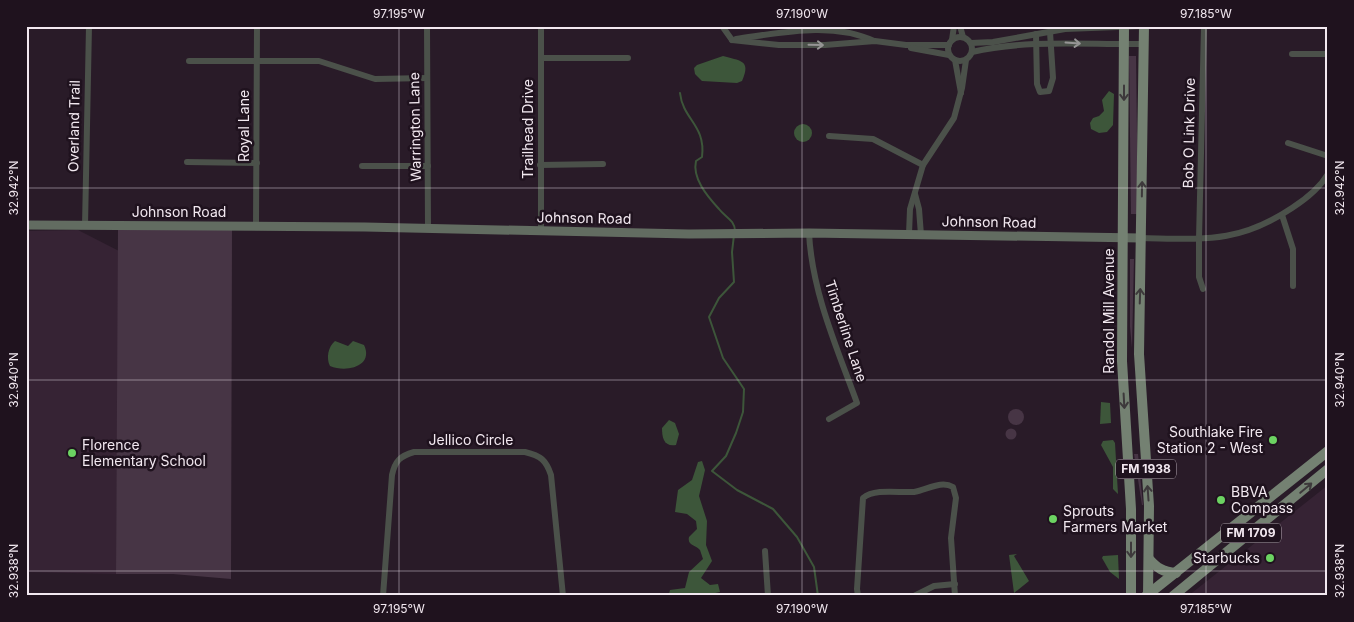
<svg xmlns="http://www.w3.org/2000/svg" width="1354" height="622" viewBox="0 0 1354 622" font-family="Inter,sans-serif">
  <rect width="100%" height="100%" fill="#291b28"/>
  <!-- built -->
  <g fill="#362334">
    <path d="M78 230 119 251 116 574 26 572V231Z"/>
    <path d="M1328 485V596H1188Z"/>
  </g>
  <!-- green -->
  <g fill="#473545">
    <path d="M1129 56H1136L1138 214H1131Z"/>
    <path d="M118 230H232L231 579 173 574H116Z"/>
    <path d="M1130 259H1134L1132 348 1130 327Z"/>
    <circle cx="1016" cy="417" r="8"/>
    <circle cx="1011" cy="434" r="5.5"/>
    <path d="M1134 454H1138L1143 505H1142Z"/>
  </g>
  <!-- water -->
  <g fill="#3d563a">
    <path d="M723 56C739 61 752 59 742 81L737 83 702 81 695 74 694 68 697 65Z"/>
    <path d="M1109 91 1114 94 1113 125 1107 132 1099 133 1091 129 1090 123 1093 118 1099 116 1104 111 1102 100Z"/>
    <circle cx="803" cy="133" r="9"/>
    <path d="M335 341 348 346 353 341 364 345C374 366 347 373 330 366 326 358 328 347 335 341Z"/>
    <path d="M1101 402 1110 403 1111 423 1100 424Z"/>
    <path d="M669 420 675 423 679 434 676 445C664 447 662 438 662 428Z"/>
    <path d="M1113 440 1115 443 1118 494 1113 489V467L1101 445 1103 441Z"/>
    <path d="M702 461 705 470 699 496 707 521 706 545 712 561 701 578 710 585 718 584 720 592 706 595 672 596 669 594 670 590 685 588 689 572 703 559 700 550C696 545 687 546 689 537L697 529 696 521 687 514 675 512 678 490 692 480 698 462Z"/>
    <path d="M1017 554 1014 556 1029 581 1014 593 1009 555Z"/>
    <path d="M1118 555 1119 579 1110 572 1102 558 1103 556Z"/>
  </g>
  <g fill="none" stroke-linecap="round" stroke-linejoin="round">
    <!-- stream -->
    <g stroke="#3d563a" stroke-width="2">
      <path d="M680 93C683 120 706 125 702 157L696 161C692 178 707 196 719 209 725 217 735 220 735 231"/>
      <path d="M734 235 732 252 734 282 719 298 709 317 723 358 744 389 743 412 736 433 726 456 712 471 737 490 773 509 797 537 814 567 818 596"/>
    </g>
    <!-- street -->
    <g stroke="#4b514a" stroke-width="6">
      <path d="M427 26 428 228"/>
      <path d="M722 26 732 40"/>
      <path d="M960 26 963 37"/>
      <path d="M1036 34 1037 84 1040 92 1049 91 1053 78 1050 32"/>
      <circle cx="960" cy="49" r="12"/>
      <path d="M736 39C780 33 832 21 874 41"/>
      <path d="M732 40 779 45H825L875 41 906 45H949"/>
      <path d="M952 40 954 26"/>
      <path d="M971 43 993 42 1065 29 1144 26"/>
      <path d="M911 48 949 55"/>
      <path d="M972 52C1028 39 1087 45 1144 44"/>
      <path d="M1292 54H1328"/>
      <path d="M541 58H628"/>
      <path d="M955 60 961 93"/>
      <path d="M189 61H319L375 79 427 78"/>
      <path d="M829 136 873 139 923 165"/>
      <path d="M1288 143 1328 156"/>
      <path d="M187 162 257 163"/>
      <path d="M540 165 603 164"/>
      <path d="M362 166H428"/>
      <path d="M915 194 919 209 921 235"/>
      <path d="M1282 215 1293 249V286"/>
      <path d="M85 226 89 26"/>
      <path d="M256 226 257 26"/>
      <path d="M541 231V26"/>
      <path d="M809 233C812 292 837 348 857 403L829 419"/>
      <path d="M909 234 910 209 923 165 954 118 962 88 966 60"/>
      <path d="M1141 238C1203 239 1238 244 1292 208 1306 199 1319 189 1328 174"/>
      <path d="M1203 289 1199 277V239L1204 26"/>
      <path d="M765 551 768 596"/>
      <path d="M383 596 392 475C395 461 400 456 414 452H525C541 456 546 460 551 475L563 596"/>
      <path d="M858 596 857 589 863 498C875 488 899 493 914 492 927 490 941 480 953 487L956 498 951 538 955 596"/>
      <path d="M914 596 934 586 955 584"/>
    </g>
    <!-- secondary -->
    <path stroke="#626c61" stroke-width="9" d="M26 225 365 227 689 234 809 233 1141 238"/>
    <!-- primary -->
    <g stroke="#748172" stroke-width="10">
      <path d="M1124 26 1122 361 1131 509V596"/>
      <path d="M1144 26 1139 354 1149 506 1148 596"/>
      <path d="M1149 559C1157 568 1163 572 1176 573"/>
      <path d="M1146 596 1328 451"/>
      <path d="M1173 596 1328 469"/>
    </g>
  </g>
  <!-- one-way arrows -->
  <defs><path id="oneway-shaft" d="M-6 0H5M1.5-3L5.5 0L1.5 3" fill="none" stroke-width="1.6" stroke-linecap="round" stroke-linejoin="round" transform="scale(1.25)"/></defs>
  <g stroke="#969595">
    <use href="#oneway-shaft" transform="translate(1073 43) rotate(4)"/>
    <use href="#oneway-shaft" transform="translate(816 45) rotate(1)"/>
  </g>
  <g stroke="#3d393b">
    <use href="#oneway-shaft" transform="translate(1124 93) rotate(90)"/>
    <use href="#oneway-shaft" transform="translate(1142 189) rotate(-89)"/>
    <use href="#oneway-shaft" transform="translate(1140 296) rotate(-88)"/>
    <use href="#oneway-shaft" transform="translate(1124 401) rotate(87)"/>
    <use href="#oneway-shaft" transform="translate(1306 488) rotate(-40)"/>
    <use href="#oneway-shaft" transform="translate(1148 493) rotate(-94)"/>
    <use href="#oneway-shaft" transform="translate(1131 550) rotate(90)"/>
  </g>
  <!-- ticks -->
  <path fill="none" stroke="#f2e8f0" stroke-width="1" stroke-opacity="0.45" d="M399 26V596M802 26V596M1206 26V596M26 188H1328M26 380H1328M26 571H1328"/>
  <!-- markers -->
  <g fill="#6cd362" stroke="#1f121e" stroke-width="2">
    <circle cx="1273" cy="440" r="5"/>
    <circle cx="72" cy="453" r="5"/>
    <circle cx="1221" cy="500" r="5"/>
    <circle cx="1053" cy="519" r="5"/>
    <circle cx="1270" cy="558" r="5"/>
  </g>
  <g text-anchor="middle" stroke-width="5" stroke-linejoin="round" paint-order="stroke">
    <!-- shield labels -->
    <g fill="#1f121e" stroke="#b3a8b1" stroke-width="1">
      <rect x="1116" y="459.5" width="60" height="19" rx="4"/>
      <rect x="1221" y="523.5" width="60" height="19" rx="4"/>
    </g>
    <g font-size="12" font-weight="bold" fill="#f2e8f0">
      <text x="1146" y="473">FM 1938</text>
      <text x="1251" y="537">FM 1709</text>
    </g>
    <!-- street labels -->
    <g font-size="14" fill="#f2e8f0" stroke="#1f121e">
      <text transform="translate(74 126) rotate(-89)" y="5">Overland Trail</text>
      <text transform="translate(244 126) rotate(-90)" y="5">Royal Lane</text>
      <text transform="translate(415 127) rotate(-91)" y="5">Warrington Lane</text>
      <text transform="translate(528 129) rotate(-90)" y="5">Trailhead Drive</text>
      <text transform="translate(1189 133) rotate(-89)" y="5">Bob O Link Drive</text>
      <text x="179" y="217">Johnson Road</text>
      <text transform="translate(584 218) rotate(1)" y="5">Johnson Road</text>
      <text transform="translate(989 222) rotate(1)" y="5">Johnson Road</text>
      <text transform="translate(1109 311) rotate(-90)" y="5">Randol Mill Avenue</text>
      <text transform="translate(846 331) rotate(72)" y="5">Timberline Lane</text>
      <text x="471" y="445">Jellico Circle</text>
    </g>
    <!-- poi labels -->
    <g font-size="14" fill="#f2e8f0" stroke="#1f121e" text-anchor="start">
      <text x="1263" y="437" text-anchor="end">Southlake Fire<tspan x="1263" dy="16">Station 2 - West</tspan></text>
      <text x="82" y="450">Florence<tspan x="82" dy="16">Elementary School</tspan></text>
      <text x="1231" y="497">BBVA<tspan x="1231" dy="16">Compass</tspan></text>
      <text x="1063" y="516">Sprouts<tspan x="1063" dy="16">Farmers Market</tspan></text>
      <text x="1260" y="563" text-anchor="end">Starbucks</text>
    </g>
  </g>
  <!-- border -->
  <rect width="1354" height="622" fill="none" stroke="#1f121e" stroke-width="55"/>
  <rect x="28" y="28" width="1298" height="566" fill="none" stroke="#f2e8f0" stroke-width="2"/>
  <g font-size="12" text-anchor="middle" fill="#f2e8f0">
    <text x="399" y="18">97.195°W</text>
    <text x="802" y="18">97.190°W</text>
    <text x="1206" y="18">97.185°W</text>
    <text transform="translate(14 188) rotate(-90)" y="4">32.942°N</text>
    <text transform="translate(1340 188) rotate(-90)" y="4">32.942°N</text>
    <text transform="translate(14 380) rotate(-90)" y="4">32.940°N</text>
    <text transform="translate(1340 380) rotate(-90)" y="4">32.940°N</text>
    <text transform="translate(14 571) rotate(-90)" y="4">32.938°N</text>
    <text transform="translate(1340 571) rotate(-90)" y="4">32.938°N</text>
    <text x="399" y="613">97.195°W</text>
    <text x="802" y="613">97.190°W</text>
    <text x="1206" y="613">97.185°W</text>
  </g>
</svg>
